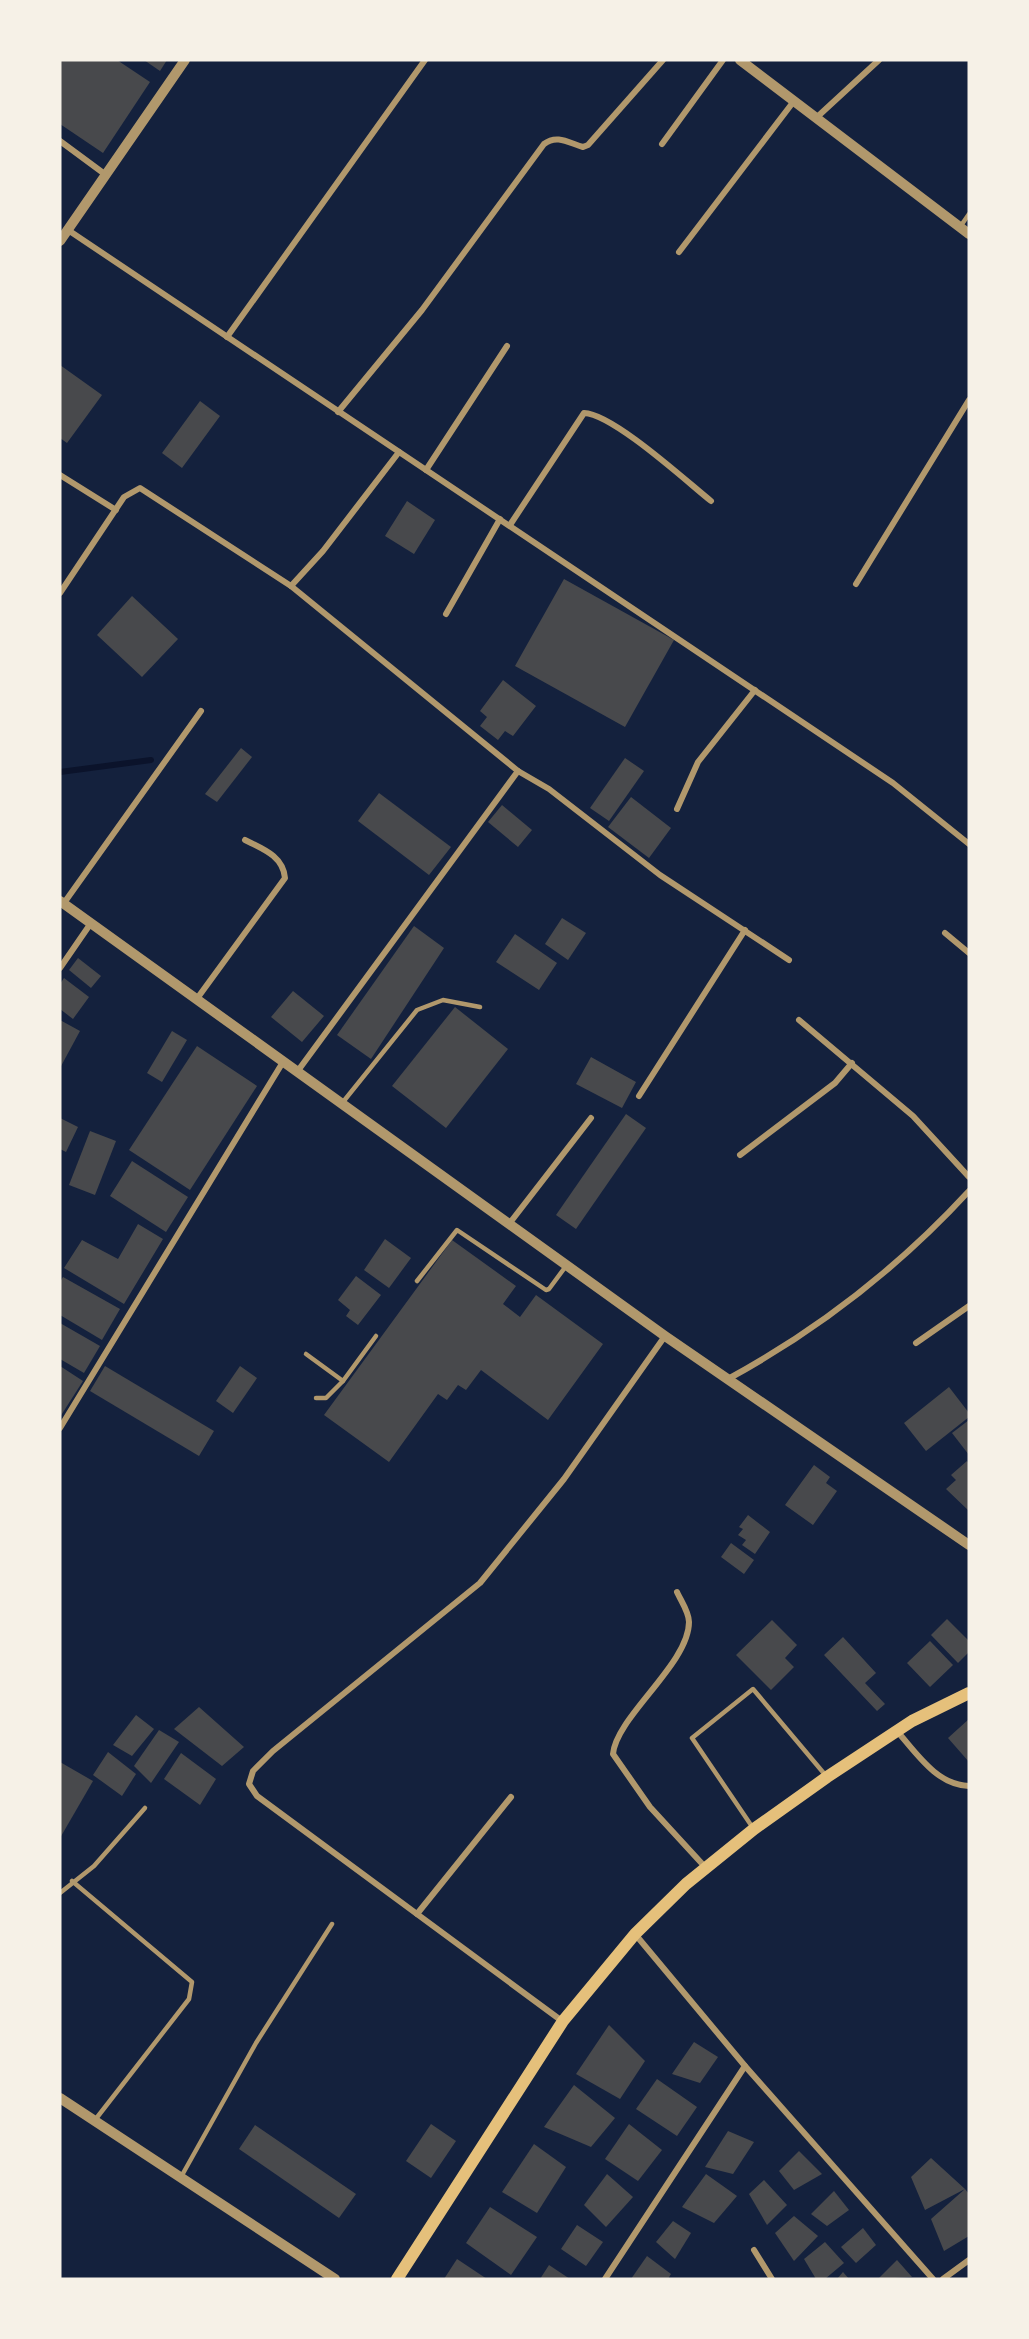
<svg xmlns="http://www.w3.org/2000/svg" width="1029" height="2339" viewBox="0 0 1029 2339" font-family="Lato,sans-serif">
  <rect width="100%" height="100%" fill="#14213d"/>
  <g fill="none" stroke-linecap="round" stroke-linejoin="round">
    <!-- stream -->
    <path stroke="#0b132b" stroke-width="6" d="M60 772 151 760"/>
  </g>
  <!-- building -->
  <g fill="#48494c">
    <path d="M60 60H117L150 82 103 153 60 124Z"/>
    <path d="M144 60H167L160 71Z"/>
    <path d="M60 365 102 395 67 443 60 438Z"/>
    <path d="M200 401 220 416 182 468 162 453Z"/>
    <path d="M407 501 435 520 414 554 385 536Z"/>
    <path d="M564 579 674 640 625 727 515 666Z"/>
    <path d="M132 596 178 639 142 677 97 635Z"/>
    <path d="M503 680 536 706 513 736 505 731 498 740 480 726 487 717 480 711Z"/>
    <path d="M241 748 252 757 217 802 205 794Z"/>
    <path d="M625 758 644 771 609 821 590 808Z"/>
    <path d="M379 793 451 847 429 875 358 821Z"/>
    <path d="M631 797 671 828 649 858 608 827Z"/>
    <path d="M502 805 532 830 518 847 488 822Z"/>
    <path d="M562 918 586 933 568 960 545 944Z"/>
    <path d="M414 926 444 948 371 1059 337 1035Z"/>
    <path d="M515 934 557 963 539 990 496 962Z"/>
    <path d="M78 958 101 976 91 988 69 970Z"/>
    <path d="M64 978 89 997 73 1019 60 1009V984Z"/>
    <path d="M293 991 324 1016 302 1042 271 1017Z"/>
    <path d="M455 1007 508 1049 446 1128 392 1086Z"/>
    <path d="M60 1020 80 1031 60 1068Z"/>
    <path d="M172 1031 187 1040 162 1082 147 1073Z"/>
    <path d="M197 1046 257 1086 190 1190 129 1150Z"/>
    <path d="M591 1057 636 1082 622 1108 576 1084Z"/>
    <path d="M626 1114 646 1128 576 1229 556 1215Z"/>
    <path d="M60 1118 78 1127 66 1152 60 1149Z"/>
    <path d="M90 1131 116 1141 95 1195 69 1185Z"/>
    <path d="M132 1161 188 1197 166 1232 110 1196Z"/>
    <path d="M138 1224 163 1239 124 1304 64 1268 82 1240 118 1259Z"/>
    <path d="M385 1239 411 1258 389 1288 364 1270Z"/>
    <path d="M452 1240 516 1286 503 1304 520 1317 536 1295 603 1344 548 1420 481 1370 466 1390 458 1385 447 1400 438 1394 389 1462 324 1415Z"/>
    <path d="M356 1276 381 1295 358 1325 346 1316 350 1310 338 1300Z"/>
    <path d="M63 1277 120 1309 102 1340 60 1315V1282Z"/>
    <path d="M60 1323 100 1346 84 1373 60 1359Z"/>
    <path d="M60 1366 83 1381 60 1417Z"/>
    <path d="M105 1366 214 1431 199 1456 90 1391Z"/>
    <path d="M240 1366 257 1378 233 1413 216 1401Z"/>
    <path d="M949 1387 969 1413V1417L926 1451 904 1423Z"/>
    <path d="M969 1420V1455L952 1433Z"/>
    <path d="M967 1461 969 1464V1511L946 1489 956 1480 951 1475Z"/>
    <path d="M814 1465 830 1477 826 1483 837 1491 813 1525 785 1505Z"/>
    <path d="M748 1515 770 1532 755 1554 742 1545 746 1540 738 1535 743 1529 739 1527Z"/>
    <path d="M731 1543 754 1560 744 1574 721 1557Z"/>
    <path d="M947 1619 969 1641V1652L958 1663 931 1635Z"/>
    <path d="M772 1620 797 1645 785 1658 794 1667 771 1690 736 1655Z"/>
    <path d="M843 1637 876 1673 865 1683 885 1704 877 1711 824 1655Z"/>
    <path d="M930 1641 953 1665 930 1687 907 1663Z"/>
    <path d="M199 1707 244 1747 222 1766 174 1729Z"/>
    <path d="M136 1715 154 1729 132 1756 113 1745Z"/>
    <path d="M969 1719V1762L948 1738Z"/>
    <path d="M159 1730 179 1742 151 1783 134 1766Z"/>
    <path d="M108 1752 136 1774 122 1796 93 1775Z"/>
    <path d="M181 1753 216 1779 200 1805 164 1779Z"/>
    <path d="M60 1762 93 1781 60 1838Z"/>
    <path d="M609 2025 645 2061 620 2099 576 2074Z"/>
    <path d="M694 2042 718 2057 700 2083 672 2074Z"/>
    <path d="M657 2079 697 2107 677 2136 636 2109Z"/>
    <path d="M574 2085 615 2118 591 2147 544 2127Z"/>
    <path d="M431 2124 456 2141 431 2178 406 2161Z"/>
    <path d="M629 2124 662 2150 638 2181 605 2159Z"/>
    <path d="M255 2125 356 2194 339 2218 239 2149Z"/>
    <path d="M728 2131 754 2142 733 2174 705 2167Z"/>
    <path d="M534 2144 566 2167 537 2213 502 2192Z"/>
    <path d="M799 2151 822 2174 794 2190 779 2171Z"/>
    <path d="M931 2158 965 2189 969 2194V2236L944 2251 931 2219 965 2189 925 2210 911 2177Z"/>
    <path d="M607 2174 633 2197 606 2227 584 2205Z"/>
    <path d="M706 2174 737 2196 714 2223 682 2207Z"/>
    <path d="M764 2180 787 2205 767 2225 749 2194Z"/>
    <path d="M834 2191 849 2210 827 2226 811 2214Z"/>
    <path d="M490 2207 537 2237 511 2275 466 2243Z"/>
    <path d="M794 2216 818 2236 794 2261 775 2233Z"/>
    <path d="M673 2221 691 2233 675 2259 656 2242Z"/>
    <path d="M577 2225 603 2242 586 2266 561 2249Z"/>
    <path d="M863 2228 876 2245 856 2263 841 2247Z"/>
    <path d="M825 2242 844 2263 825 2279H816L804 2259Z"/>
    <path d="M647 2256 671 2274 668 2279H631Z"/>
    <path d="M457 2259 487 2279H444Z"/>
    <path d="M897 2260 912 2277 878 2279Z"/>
    <path d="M549 2265 570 2279H540Z"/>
    <path d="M843 2272 849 2279H837Z"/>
  </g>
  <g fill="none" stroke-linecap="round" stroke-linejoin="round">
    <!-- service -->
    <g stroke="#b1986c" stroke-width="4.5">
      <path d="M960 227 969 214"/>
      <path d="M343 1102 417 1010 443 1000 480 1007"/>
      <path d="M417 1281 457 1230 546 1290 549 1289 566 1266"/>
      <path d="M306 1354 343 1381 376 1336"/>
      <path d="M316 1398H326L343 1381"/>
      <path d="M753 1828 692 1738 753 1689 827 1777"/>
      <path d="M72 1881 192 1982 189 1999 95 2120"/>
      <path d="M60 1893 94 1866 145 1808"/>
      <path d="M181 2177 256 2043 332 1924"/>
    </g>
    <!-- minor -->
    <g stroke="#b1986c" stroke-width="6">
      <path d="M816 118 879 60"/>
      <path d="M60 141 106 175"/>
      <path d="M662 144 723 60"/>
      <path d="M68 230 893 783 969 844"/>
      <path d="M679 252 794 101"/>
      <path d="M227 337 425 60"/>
      <path d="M338 412 422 310 544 144C557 134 569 143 583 147L588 145 663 60"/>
      <path d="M426 470 507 346"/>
      <path d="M60 475 116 510"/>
      <path d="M510 525 584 413C613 414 686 481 711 501"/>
      <path d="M856 584 969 400"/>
      <path d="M291 586 323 551 399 452"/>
      <path d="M60 593 124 497 140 488 291 586 518 771 549 789 660 875 789 960"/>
      <path d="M446 614 500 519"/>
      <path d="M677 809 698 762 755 690"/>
      <path d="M64 903 201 711"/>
      <path d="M945 933 969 953"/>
      <path d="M60 968 91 923"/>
      <path d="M196 1000 285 878C283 856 263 849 245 840"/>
      <path d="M799 1020 913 1116 969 1177"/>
      <path d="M297 1072 518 771"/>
      <path d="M639 1096 745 930"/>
      <path d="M740 1155 835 1083 852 1063"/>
      <path d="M509 1224 591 1118"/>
      <path d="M916 1343 969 1306"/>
      <path d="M728 1379C818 1330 900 1266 969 1191"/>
      <path d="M60 1428 283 1062"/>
      <path d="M677 1592C681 1601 689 1612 689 1622 689 1664 616 1717 613 1754L650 1807 706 1868"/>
      <path d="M897 1731C917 1754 937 1785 969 1786"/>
      <path d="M417 1914 511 1797"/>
      <path d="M635 1934 745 2066 933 2279"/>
      <path d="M562 2021 257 1796 249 1784 253 1771 273 1751 480 1583 564 1479 665 1336"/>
      <path d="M754 2250 772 2279"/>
      <path d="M605 2279 745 2066"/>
      <path d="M943 2279 969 2260"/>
    </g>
    <!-- tertiary -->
    <g stroke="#b1986c" stroke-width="10">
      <path d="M740 60 969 234"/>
      <path d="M60 241 185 60"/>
      <path d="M60 901 665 1336 969 1545"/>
      <path d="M60 2098 335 2279"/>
    </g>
    <!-- secondary -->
    <path stroke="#e5c07b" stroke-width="12" d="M397 2279 563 2021 635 1934 686 1884 754 1829 827 1777 912 1721 969 1693"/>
  </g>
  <!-- border -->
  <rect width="1029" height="2339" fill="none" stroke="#f6f1e7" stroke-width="123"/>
</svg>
